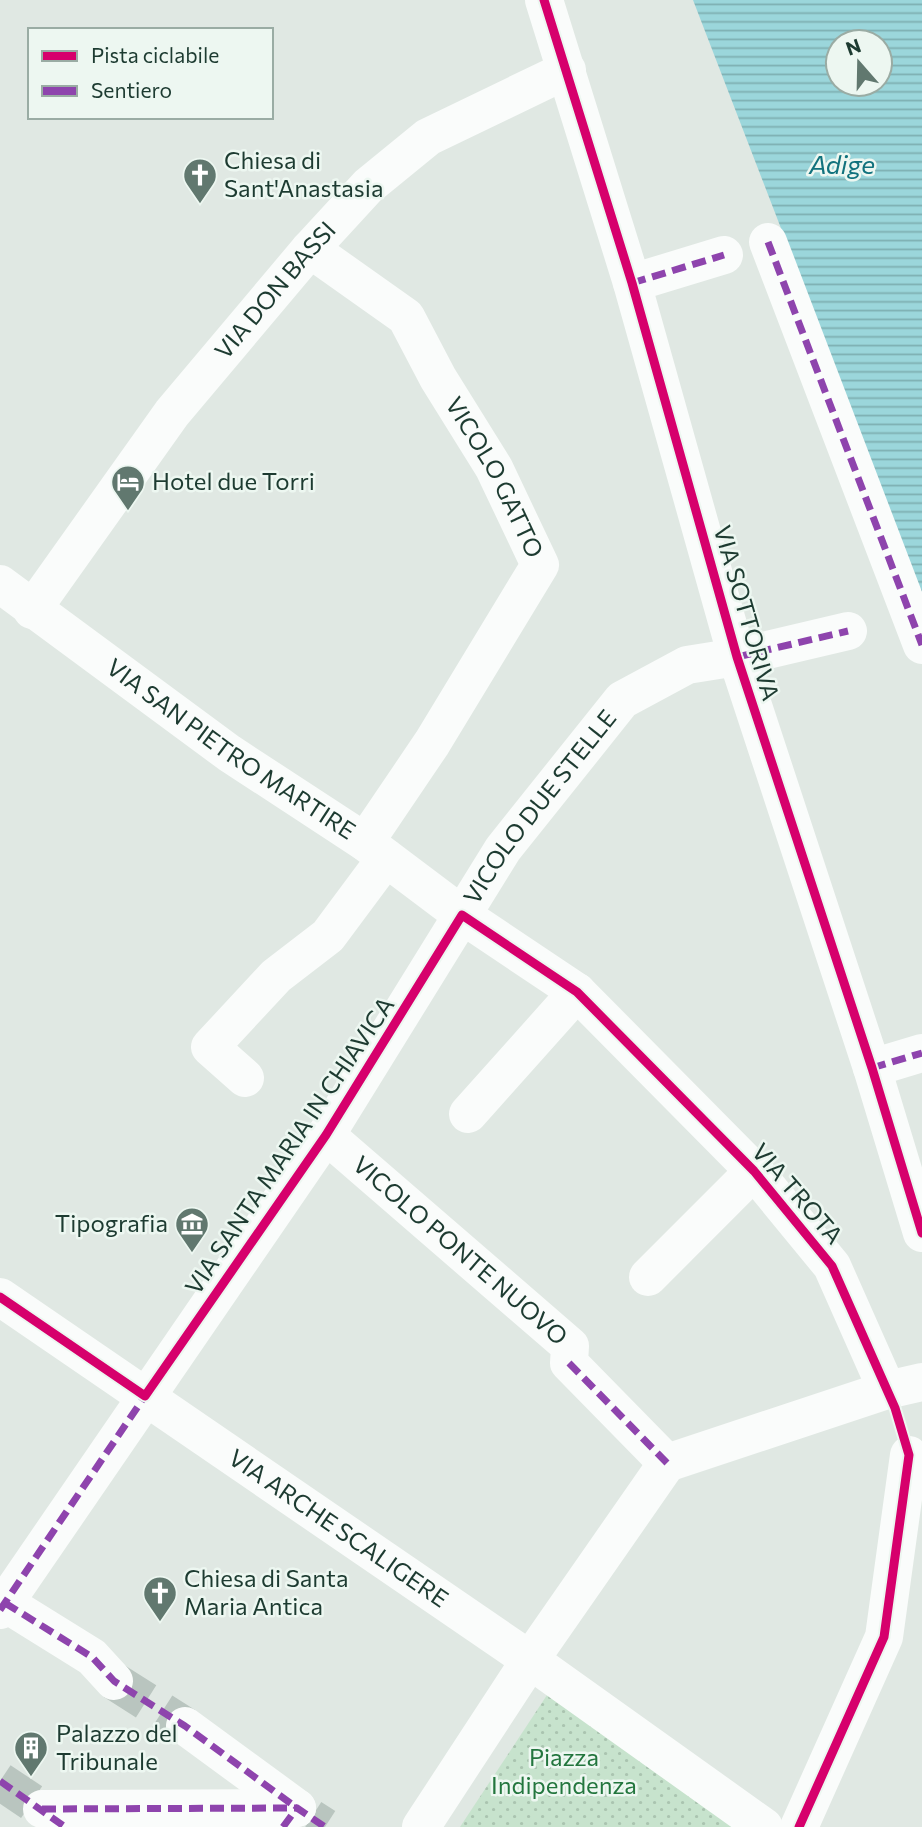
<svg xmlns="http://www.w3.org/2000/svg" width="922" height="1827" viewBox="0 0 922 1827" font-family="Commissioner,sans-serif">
  <defs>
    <pattern id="park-dots" width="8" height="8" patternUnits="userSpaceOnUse" patternTransform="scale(1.75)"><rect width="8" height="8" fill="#c7e3cd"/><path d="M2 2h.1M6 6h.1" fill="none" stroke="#aac4b0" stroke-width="1.8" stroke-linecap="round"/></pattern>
    <pattern id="water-rules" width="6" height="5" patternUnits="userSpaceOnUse" patternTransform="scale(1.75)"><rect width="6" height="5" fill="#9bd6db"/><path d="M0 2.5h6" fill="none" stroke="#7eafb2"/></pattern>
  </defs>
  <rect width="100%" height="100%" fill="#e0e8e3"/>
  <!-- park -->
  <path fill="url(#park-dots)" d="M549 1692 734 1827H460Z"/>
  <!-- water -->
  <path fill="url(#water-rules)" fill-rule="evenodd" d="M693 0H922V594ZM838 42H880V84H838Z"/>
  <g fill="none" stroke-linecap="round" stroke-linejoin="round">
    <!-- street-tunnel -->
    <g stroke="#b9c5bf" stroke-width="38" stroke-dasharray="38 19" stroke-linecap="butt">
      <path d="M114 1681 185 1726"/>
      <path d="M0 1781 42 1809"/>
      <path d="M311 1818 325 1827"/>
    </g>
    <!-- street -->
    <g stroke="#fafcfb" stroke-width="38">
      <path d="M544 0 632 283 737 657 872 1068 922 1233"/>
      <path d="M768 242 922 645"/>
      <path id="s1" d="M310 249 406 317 438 378 494 468 540 565 432 743 365 842"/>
      <path d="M632 283 724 255"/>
      <path id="s2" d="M0 584 229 753 365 842 462 915 577 992 754 1171 832 1266 887 1390"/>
      <path id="s3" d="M32 610 172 413 310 249 368 186 428 137 567 70"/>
      <path d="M872 1068 922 1053"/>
      <path d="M245 1078 210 1047 276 976 328 936 386 858"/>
      <path d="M468 1114 577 992"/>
      <path id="s4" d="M326 1135 570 1346 569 1363 667 1463"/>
      <path d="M648 1277 754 1171"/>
      <path id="s5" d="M0 1297 530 1660 764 1827"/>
      <path d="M667 1463 887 1390 922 1382"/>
      <path d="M5 1603 92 1657 114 1681"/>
      <path id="s6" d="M0 1610 326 1135 503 849 622 700 687 665 737 657 848 631"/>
      <path d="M185 1726 297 1808"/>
      <path d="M42 1809 297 1808"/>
      <path d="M421 1827 530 1660 667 1463"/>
      <path d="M799 1827 884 1637 909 1455"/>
    </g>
    <!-- quiet -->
    <g stroke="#8e44ad" stroke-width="7" stroke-dasharray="14 7" stroke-linecap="butt">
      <path d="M768 242 922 645"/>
      <path d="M632 283 724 255"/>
      <path d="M737 657 848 631"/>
      <path d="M872 1068 922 1053"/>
      <path d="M569 1363 667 1463"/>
      <path d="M5 1603 92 1657 114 1681 185 1726 297 1808"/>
      <path d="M0 1610 145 1396"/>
      <path d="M0 1781 65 1827"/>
      <path d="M42 1809 297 1808"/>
      <path d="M283 1827 297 1808 325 1827"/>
    </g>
    <!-- cycleway casing -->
    <g stroke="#edf7f1" stroke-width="13">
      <g id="cycleway">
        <path d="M544 0 632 283 737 657 872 1068 922 1233"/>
        <path d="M0 1297 145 1396 326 1135 462 915 577 992 754 1171 832 1266 895 1408 909 1455 884 1637 799 1827"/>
      </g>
    </g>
    <!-- cycleway -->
    <use href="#cycleway" stroke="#d6006c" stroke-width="9"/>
  </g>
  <!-- icons -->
  <defs>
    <g id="church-pin" transform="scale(1.75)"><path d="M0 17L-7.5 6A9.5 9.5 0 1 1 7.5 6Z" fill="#61786f" stroke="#edf7f1"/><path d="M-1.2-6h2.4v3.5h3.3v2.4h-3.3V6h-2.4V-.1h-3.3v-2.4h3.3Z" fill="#fff"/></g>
    <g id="hotel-pin" transform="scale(1.75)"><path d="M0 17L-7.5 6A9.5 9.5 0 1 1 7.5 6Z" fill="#61786f" stroke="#edf7f1"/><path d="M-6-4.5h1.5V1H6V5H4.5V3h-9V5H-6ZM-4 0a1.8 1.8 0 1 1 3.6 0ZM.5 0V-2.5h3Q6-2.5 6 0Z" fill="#fff"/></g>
    <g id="museum-pin" transform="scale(1.75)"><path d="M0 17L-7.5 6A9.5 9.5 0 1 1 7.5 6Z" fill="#61786f" stroke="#edf7f1"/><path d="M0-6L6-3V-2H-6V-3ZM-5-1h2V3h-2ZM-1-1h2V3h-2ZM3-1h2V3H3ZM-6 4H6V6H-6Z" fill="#fff"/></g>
    <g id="building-pin" transform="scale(1.75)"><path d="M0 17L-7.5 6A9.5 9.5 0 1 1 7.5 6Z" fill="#61786f" stroke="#edf7f1"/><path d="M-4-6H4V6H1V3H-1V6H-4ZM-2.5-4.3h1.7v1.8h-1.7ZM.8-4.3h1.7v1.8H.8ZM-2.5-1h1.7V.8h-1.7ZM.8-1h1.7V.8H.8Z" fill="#fff"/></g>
  </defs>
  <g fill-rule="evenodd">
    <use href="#church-pin" x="200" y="175"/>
    <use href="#hotel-pin" x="128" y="482"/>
    <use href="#museum-pin" x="192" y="1224"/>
    <use href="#church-pin" x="160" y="1593"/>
    <use href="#building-pin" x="31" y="1748"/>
  </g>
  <g text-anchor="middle" stroke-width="5" stroke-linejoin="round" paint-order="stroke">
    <!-- poi labels -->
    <g font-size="24" fill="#1d3b31" stroke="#edf7f1" text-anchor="start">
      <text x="224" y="169">Chiesa di<tspan x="224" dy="28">Sant'Anastasia</tspan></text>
      <text x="152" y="490">Hotel due Torri</text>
      <text x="168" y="1232" text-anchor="end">Tipografia</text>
      <text x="184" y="1587">Chiesa di Santa<tspan x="184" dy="28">Maria Antica</tspan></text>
      <text x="56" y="1742">Palazzo del<tspan x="56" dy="28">Tribunale</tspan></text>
    </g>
    <!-- street labels -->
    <g font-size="24" fill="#1d3b31" stroke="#edf7f1">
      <text dy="8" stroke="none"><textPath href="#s3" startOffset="402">VIA DON BASSI</textPath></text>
      <text dy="8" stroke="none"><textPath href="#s1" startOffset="301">VICOLO GATTO</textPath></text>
      <text transform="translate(746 613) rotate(74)" y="8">VIA SOTTORIVA</text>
      <text dy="8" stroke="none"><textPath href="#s2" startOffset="284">VIA SAN PIETRO MARTIRE</textPath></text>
      <text dy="8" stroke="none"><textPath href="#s6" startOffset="968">VICOLO DUE STELLE</textPath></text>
      <text transform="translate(290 1146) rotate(-56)" y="8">VIA SANTA MARIA IN CHIAVICA</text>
      <text transform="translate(797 1194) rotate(49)" y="8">VIA TROTA</text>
      <text dy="8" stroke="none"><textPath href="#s4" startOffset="177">VICOLO PONTE NUOVO</textPath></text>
      <text dy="8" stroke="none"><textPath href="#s5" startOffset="410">VIA ARCHE SCALIGERE</textPath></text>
    </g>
    <!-- park labels -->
    <g font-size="24" fill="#23763e" stroke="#edf7f1">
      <text x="564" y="1766">Piazza<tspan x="564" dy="28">Indipendenza</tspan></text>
    </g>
    <!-- water labels -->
    <g font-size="26" font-style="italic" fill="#11727d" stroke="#edf7f1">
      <text x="842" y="174">Adige</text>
    </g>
  </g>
  <!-- legend -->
  <rect x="28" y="28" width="245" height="91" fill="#edf7f1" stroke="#9aaca4" stroke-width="2"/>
  <rect x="42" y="51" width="35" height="10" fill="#d6006c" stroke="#9aaca4" stroke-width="2"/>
  <text x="91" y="63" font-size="21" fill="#1d3b31">Pista ciclabile</text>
  <rect x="42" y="86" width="35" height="10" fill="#8e44ad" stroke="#9aaca4" stroke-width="2"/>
  <text x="91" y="98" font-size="21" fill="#1d3b31">Sentiero</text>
  <!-- north arrow -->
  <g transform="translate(859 63) rotate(340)"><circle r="33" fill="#edf7f1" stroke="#9aaca4" stroke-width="2"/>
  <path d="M0-5L12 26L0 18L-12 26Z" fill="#61786f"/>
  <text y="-10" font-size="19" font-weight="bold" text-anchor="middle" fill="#1d3b31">N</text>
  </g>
</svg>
